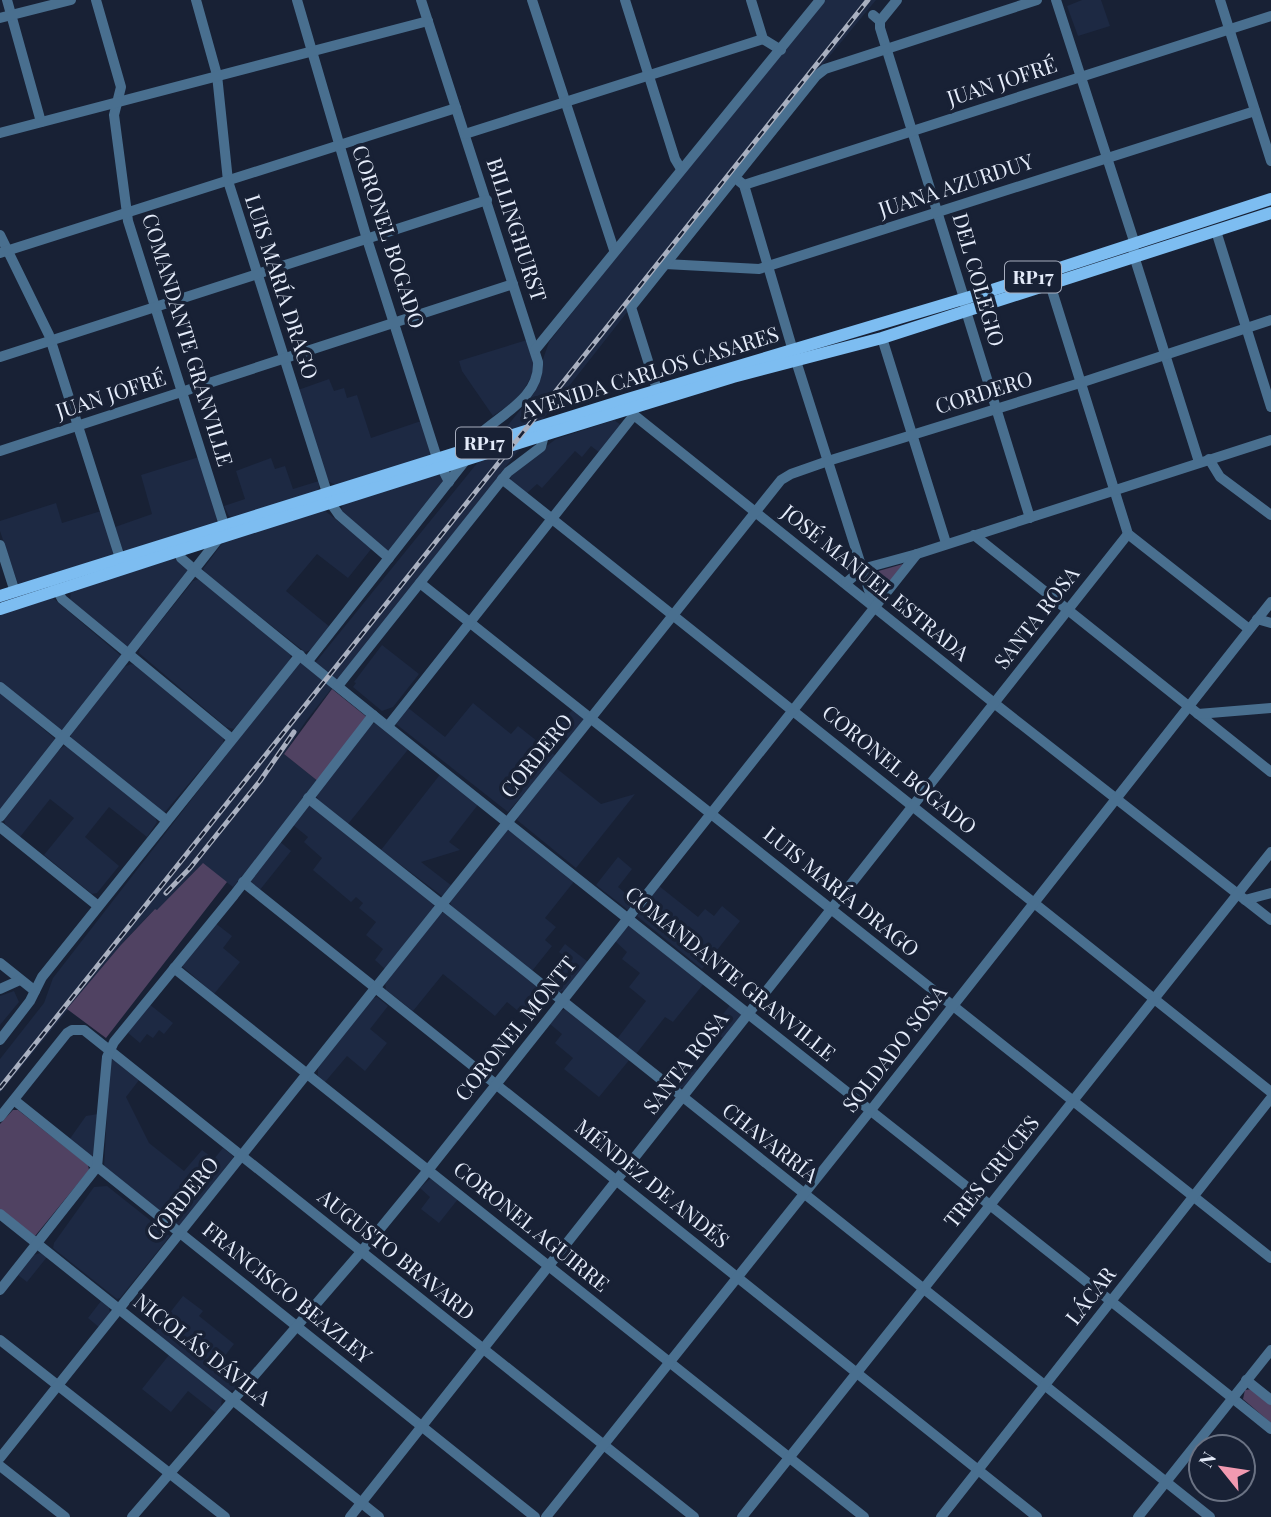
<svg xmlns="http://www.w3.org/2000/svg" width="1271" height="1517" viewBox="0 0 1271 1517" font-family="'Playfair Display',serif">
  <rect width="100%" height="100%" fill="#182135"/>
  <!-- built -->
  <g fill="#1d2943">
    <path d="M820 0H876L808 82 306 721 284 754 319 782 233 887 202 864 157 911 155 909 148 916 120 946 0 1093V1059L44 1003 53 978 299 661 311 668 534 393 541 378 543 359 549 342Z"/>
    <path d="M1082 0H1101L1110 26 1078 36 1067 6Z"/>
    <path d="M527 340 535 370 519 398 493 416 462 371 459 361Z"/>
    <path d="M329 379 334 391 344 388 347 398 357 395 371 438 421 421 431 451 428 458 335 485 328 481 298 390Z"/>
    <path d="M614 420 621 425 600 453 591 446 582 457 575 451 542 488 537 484 527 493 511 481 510 475 516 469 556 439Z"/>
    <path d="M199 457 218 519 216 522 126 551 123 550 115 527 152 514 141 475Z"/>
    <path d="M271 458 275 469 285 466 293 489 319 481V488L316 492 232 517 229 516 224 506 245 499 236 471Z"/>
    <path d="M438 474 441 475 443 483 388 551 341 511 343 503Z"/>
    <path d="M56 503 62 523 101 511 115 552 113 555 18 584 0 531V521Z"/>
    <path d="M324 510 372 548 348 578 317 554 286 591 330 627 311 650 305 652 207 575 203 569 224 541Z"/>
    <path d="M172 559 178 560 190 571 128 647 70 600 71 591Z"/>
    <path d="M199 579 291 653 290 661 234 729 226 727 139 653 140 647 193 581Z"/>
    <path d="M53 598 121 656 63 731 0 682V613Z"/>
    <path d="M382 645 419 674 393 707 382 711 353 687 356 683 354 682Z"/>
    <path d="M131 664 135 665 224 736 223 743 165 812 161 811 71 739V734L124 667Z"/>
    <path d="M0 692 55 739 53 745 0 809Z"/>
    <path d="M473 703 511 734 518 726 556 756 508 812 396 724V721L407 707 445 737Z"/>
    <path d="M573 709 584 719 569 740 556 730Z"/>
    <path d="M377 722 410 747 348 824 318 800 316 795 370 725Z"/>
    <path d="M64 746 68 747 155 817 157 822 147 837 109 807 85 837 119 866 97 893 92 894 44 855 74 818 50 799 20 837 6 827 4 820 58 751Z"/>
    <path d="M556 768 601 804 635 794 576 868 517 820 518 816Z"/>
    <path d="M442 772 480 802 449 842 460 850 421 862 452 886 442 896 381 850Z"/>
    <path d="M307 806H311L434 904 433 909 385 969 375 960 383 949 366 935 376 922 359 908 363 903 356 897 351 902 313 870 322 858 304 842 308 837 292 824Z"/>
    <path d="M507 829H510L576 879 545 918 556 927 545 940 552 946 532 971 452 907 450 902Z"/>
    <path d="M278 840 291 851 259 891 249 880Z"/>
    <path d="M618 857 632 869 618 887 636 902 628 910 596 885Z"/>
    <path d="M659 886 698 917 705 909 714 916 722 906 740 921 702 969 637 916Z"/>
    <path d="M441 913H444L544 991 524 1016 507 1002 495 1016 443 974 413 1011 386 990 385 982Z"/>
    <path d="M215 923 232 936 223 948 240 962 214 994 183 967V964Z"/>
    <path d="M630 924 705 982 673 1022 665 1017 636 1054 617 1039 646 1001 629 987 640 973 622 959 627 952 615 941Z"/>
    <path d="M565 944 588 962 564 991 560 992 550 986 570 961 559 952Z"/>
    <path d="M14 991 19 1002 0 1025V996Z"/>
    <path d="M377 997 388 1006 370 1029 387 1043 365 1071 347 1056 325 1082 318 1076V1067L373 998Z"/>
    <path d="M149 1004 173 1023 164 1034 159 1030 153 1038 147 1034 140 1043 127 1032Z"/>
    <path d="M731 1004 742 1015 724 1039 711 1029Z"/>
    <path d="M566 1009 630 1059 599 1097 564 1069 573 1058 555 1043 562 1034 550 1024 560 1011Z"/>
    <path d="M113 1059 139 1080 126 1097 149 1143 184 1171 202 1150 214 1159 223 1148 233 1156V1158L179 1227 107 1171 104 1166 110 1061Z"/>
    <path d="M686 1062 699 1071 687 1086 680 1088 670 1082Z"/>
    <path d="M98 1114 95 1153 91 1157 69 1140 86 1116Z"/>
    <path d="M431 1178 458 1199 439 1223 421 1209 430 1197 420 1188Z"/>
    <path d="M107 1186 170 1236 120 1298 117 1299 53 1248 54 1243 94 1187Z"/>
    <path d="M40 1253 47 1257 27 1282 18 1275 34 1255Z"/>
    <path d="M183 1296 203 1311 199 1316 234 1344 220 1362 243 1381 235 1390 228 1391 154 1333Z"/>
    <path d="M101 1301 109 1307 110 1314 100 1328 88 1318Z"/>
    <path d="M169 1355 222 1397 221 1407 216 1413 188 1391 171 1412 142 1389Z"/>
  </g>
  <!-- green -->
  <g fill="#504262">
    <path d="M903 564 877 599 868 574Z"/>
    <path d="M332 689 368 718 319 782 284 754Z"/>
    <path d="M203 863 227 882 106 1038 67 1009 120 946 155 909 157 910Z"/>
    <path d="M13 1110H18L88 1165 89 1170 35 1236 0 1209V1124Z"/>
    <path d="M1252 1389 1271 1405V1423L1243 1399 1245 1390Z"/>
  </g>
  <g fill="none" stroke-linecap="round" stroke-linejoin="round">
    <!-- minor -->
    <g stroke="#496f8f" stroke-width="10">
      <path d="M7 0 41 122"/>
      <path d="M96 0 121 87 114 115 128 221 224 525"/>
      <path d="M196 0 217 75 228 181 330 502 339 515 389 558"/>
      <path d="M297 0 367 239 437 458 449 482"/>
      <path d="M421 0 538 362C540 404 487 419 467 448"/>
      <path d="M532 0 614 250"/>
      <path d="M625 0 675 159 681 169"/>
      <path d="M751 0 763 39 781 50"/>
      <path d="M1056 0 1133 238 1134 256 1199 462"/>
      <path d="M1220 0 1271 161"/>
      <path d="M873 15 880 21V28L964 298 966 311 1030 518"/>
      <path d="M0 18 71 0"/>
      <path d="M880 21 897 0"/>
      <path d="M0 133 428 21"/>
      <path d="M465 134 763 39"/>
      <path d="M739 181 744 185 796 361 874 606"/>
      <path d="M744 185 1271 16"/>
      <path d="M1216 231 1271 407"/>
      <path d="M0 235 49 335 120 558"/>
      <path d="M0 253 456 108"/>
      <path d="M665 264 759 269 1255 111"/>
      <path d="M1050 284 1128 534 1249 629"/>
      <path d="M882 338 946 543"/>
      <path d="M535 350 820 0"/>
      <path d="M0 357 487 200"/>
      <path d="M659 396 631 307 816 76 825 69 1037 0"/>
      <path d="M629 402 634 415 994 703 1271 920"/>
      <path d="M0 451 513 284"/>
      <path d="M1209 459 1220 477 1271 515"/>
      <path d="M502 479 1271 1092"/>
      <path d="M974 535 1271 772"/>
      <path d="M0 545 15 592"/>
      <path d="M176 545 181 558 196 571C550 862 914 1142 1271 1429"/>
      <path d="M420 583 1271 1258"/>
      <path d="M846 583 862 569 917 554 1271 440"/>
      <path d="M54 584 62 599 232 739"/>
      <path d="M1257 619 1271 623"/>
      <path d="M308 661 465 461"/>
      <path d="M338 686 508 472 541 447 544 435"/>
      <path d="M0 687 166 820"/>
      <path d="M1198 714 1271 708"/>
      <path d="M388 726 634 415"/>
      <path d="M308 798 1210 1517"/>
      <path d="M0 817 220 537"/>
      <path d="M0 827 98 906"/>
      <path d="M243 882 1037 1517"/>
      <path d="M1245 900 1271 893"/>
      <path d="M0 963 35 991"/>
      <path d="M174 968 864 1517"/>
      <path d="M0 989 20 980"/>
      <path d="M0 1040 30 1001 42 977 300 655"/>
      <path d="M14 1100 535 1517"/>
      <path d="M0 1117 67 1033 72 1030H84L694 1517"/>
      <path d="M0 1214 379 1517"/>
      <path d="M0 1290 97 1167 107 1057 114 1042 234 895 373 715"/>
      <path d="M0 1340 225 1517"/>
      <path d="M1246 1380 1271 1400"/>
      <path d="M0 1458 781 480 791 474 828 461 1080 383 1271 320"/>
      <path d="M0 1466 65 1517"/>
      <path d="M132 1517 361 1252 429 1169 917 554"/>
      <path d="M350 1517 1128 534"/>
      <path d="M546 1517 871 1110 1271 602"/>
      <path d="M742 1517 1271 852"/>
      <path d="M941 1517 1271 1098"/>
      <path d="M1138 1517 1271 1350"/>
    </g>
    <!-- major -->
    <g stroke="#7dbdf1" stroke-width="12">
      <path d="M0 596 628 399 983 293 1271 199"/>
      <path d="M0 609 178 551 544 435 733 377 882 338 1271 213"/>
    </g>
    <!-- rail casing -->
    <g stroke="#a9b0c0" stroke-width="5">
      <g id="rail">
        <path d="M166 893 190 868 260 781 294 732"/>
        <path d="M0 1088 868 0"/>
      </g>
    </g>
    <!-- rail -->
    <use href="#rail" stroke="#182135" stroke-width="2.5" stroke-dasharray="8" stroke-linecap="butt"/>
  </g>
  <g text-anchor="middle" stroke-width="7" stroke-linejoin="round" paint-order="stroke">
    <!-- shield labels -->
    <g fill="#182135" stroke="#a7aebe" stroke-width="2">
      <rect x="1005" y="261.5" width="56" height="31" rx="5"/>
      <rect x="456" y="427.5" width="56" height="31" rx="5"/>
    </g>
    <g font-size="19" font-weight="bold" fill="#e4ebf9">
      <text x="1033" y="284">RP17</text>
      <text x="484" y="450">RP17</text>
    </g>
    <!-- street labels -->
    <g font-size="21" fill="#e4ebf9" stroke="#182135">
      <text transform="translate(1002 82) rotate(-18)" y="7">JUAN JOFRÉ</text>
      <text transform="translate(956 186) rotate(-18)" y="7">JUANA AZURDUY</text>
      <text transform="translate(516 230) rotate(72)" y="7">BILLINGHURST</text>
      <text transform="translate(388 237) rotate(72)" y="7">CORONEL BOGADO</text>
      <text transform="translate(978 280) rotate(74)" y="7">DEL COLEGIO</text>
      <text transform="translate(281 287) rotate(72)" y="7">LUIS MARÍA DRAGO</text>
      <text transform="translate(187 340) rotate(73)" y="7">COMANDANTE GRANVILLE</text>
      <text transform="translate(650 373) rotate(-17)" y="7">AVENIDA CARLOS CASARES</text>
      <text transform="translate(984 393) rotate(-17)" y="7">CORDERO</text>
      <text transform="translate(111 395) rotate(-18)" y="7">JUAN JOFRÉ</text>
      <text transform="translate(875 583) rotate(39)" y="7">JOSÉ MANUEL ESTRADA</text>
      <text transform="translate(1037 618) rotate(-52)" y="7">SANTA ROSA</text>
      <text transform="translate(537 756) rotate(-51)" y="7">CORDERO</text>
      <text transform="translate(899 770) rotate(39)" y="7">CORONEL BOGADO</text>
      <text transform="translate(841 892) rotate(39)" y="7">LUIS MARÍA DRAGO</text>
      <text transform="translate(730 974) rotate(39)" y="7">COMANDANTE GRANVILLE</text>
      <text transform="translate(516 1029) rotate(-51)" y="7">CORONEL MONTT</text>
      <text transform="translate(895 1049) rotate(-52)" y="7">SOLDADO SOSA</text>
      <text transform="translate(686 1063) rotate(-52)" y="7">SANTA ROSA</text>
      <text transform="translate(770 1143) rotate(38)" y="7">CHAVARRÍA</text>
      <text transform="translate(992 1172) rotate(-51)" y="7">TRES CRUCES</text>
      <text transform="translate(652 1184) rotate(39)" y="7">MÉNDEZ DE ANDÉS</text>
      <text transform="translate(183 1199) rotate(-51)" y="7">CORDERO</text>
      <text transform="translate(531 1227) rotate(39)" y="7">CORONEL AGUIRRE</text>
      <text transform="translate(396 1255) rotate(39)" y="7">AUGUSTO BRAVARD</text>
      <text transform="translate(287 1293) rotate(39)" y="7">FRANCISCO BEAZLEY</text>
      <text transform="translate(1091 1296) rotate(-52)" y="7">LÁCAR</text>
      <text transform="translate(202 1350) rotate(38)" y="7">NICOLÁS DÁVILA</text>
    </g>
  </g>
  <!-- north arrow -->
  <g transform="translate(1222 1468) rotate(300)"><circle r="33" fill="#182135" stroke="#6a7283" stroke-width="2"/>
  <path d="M0-5L12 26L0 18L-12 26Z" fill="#f19ab1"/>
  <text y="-10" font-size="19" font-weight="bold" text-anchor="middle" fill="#e4ebf9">N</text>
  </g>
</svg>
